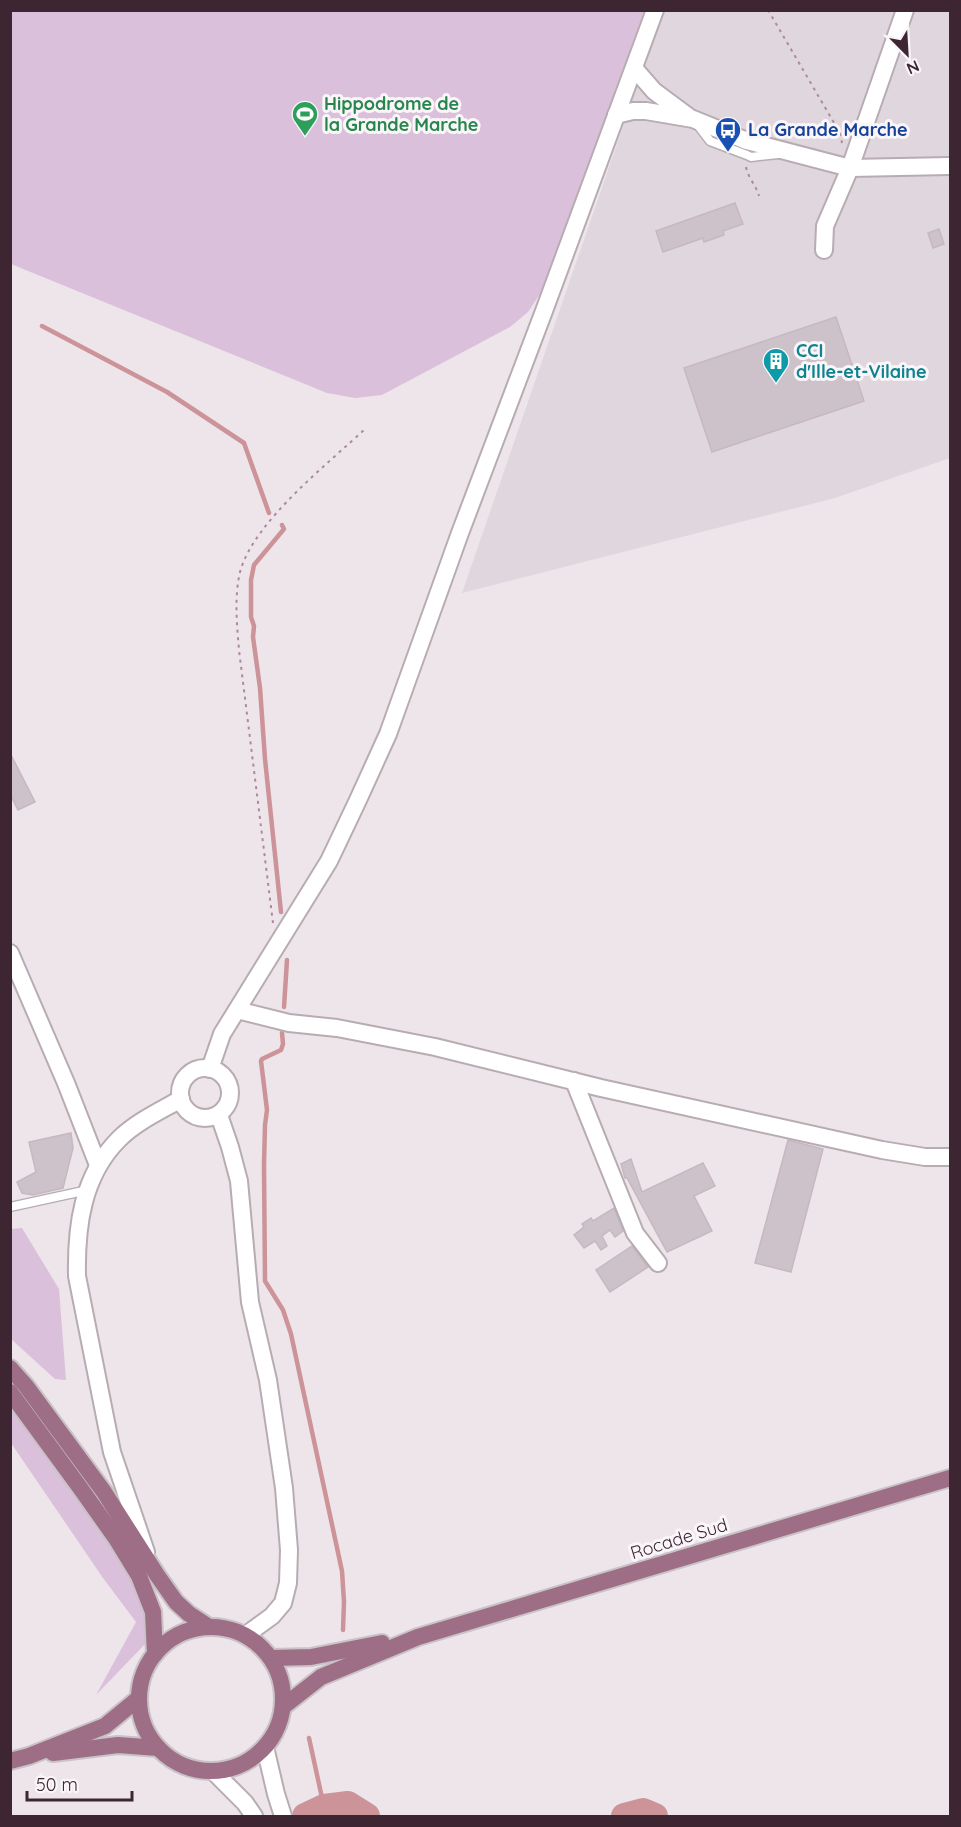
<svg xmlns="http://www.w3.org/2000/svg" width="961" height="1827" viewBox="0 0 961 1827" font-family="Quicksand,sans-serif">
  <rect width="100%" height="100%" fill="#ede5ea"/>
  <!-- built -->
  <path fill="#e0d6de" d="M663 11H950V458L835 498 462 593Z"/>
  <!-- green -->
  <g fill="#dbc0db">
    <path d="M10 11H644L542 291 528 312 510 327 382 395 355 398 327 393 11 264Z"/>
    <path d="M22 1228 59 1289 66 1380 55 1379 11 1339V1229Z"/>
    <path d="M10 1405 122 1561 152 1627 147 1642 96 1695 136 1622 103 1578 11 1443Z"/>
  </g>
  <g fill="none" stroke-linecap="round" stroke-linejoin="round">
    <!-- stream -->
    <g stroke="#cc9399" stroke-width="4.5">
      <path d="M42 326 167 392 244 443 269 513"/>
      <path d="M281 912 265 759 260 688 253 637 254 626 251 617V580L254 565 284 529 282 525"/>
      <path d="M284 1007 287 960"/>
      <path d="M282 1033 283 1044 281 1050 262 1059 261 1061 267 1110 265 1125 264 1165 265 1281 283 1310 291 1334 342 1571 344 1602 343 1630"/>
      <path d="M309 1738 324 1807"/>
    </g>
    <!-- river -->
    <g stroke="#cc9399" stroke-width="26">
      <path d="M305 1816 324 1807 348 1804 367 1816"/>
      <path d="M624 1816 643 1811 655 1816"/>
    </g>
  </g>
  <!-- building -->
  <g fill="#cdc2c9" stroke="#c6b8c1" stroke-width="1.5">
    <path d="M735 203 743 224 723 231 724 235 704 242 703 238 663 252 656 231Z"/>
    <path d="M939 229 944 244 933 248 928 233Z"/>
    <path d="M836 317 864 401 712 452 684 368Z"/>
    <path d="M10 753 35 802 18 810 10 794Z"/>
    <path d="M71 1133 73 1148 63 1188 33 1195 22 1193 17 1182 36 1172 29 1142Z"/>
    <path d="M788 1140 823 1149 791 1272 755 1263Z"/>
    <path d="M631 1159 642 1192 703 1163 715 1186 694 1196 712 1231 667 1252 627 1178H625L621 1164Z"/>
    <path d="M614 1208 623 1231 615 1237 610 1230 602 1236 607 1246 601 1250 595 1241 584 1248 574 1235 584 1227 582 1224 591 1218 593 1221Z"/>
    <path d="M632 1246 648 1267 610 1292 596 1270Z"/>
  </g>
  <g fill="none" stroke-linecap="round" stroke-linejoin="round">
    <!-- service casing -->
    <g stroke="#b8acb3" stroke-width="11">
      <g id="service">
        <path d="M697 124 710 141 747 155 751 157 778 154"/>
        <path d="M10 1207 88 1190"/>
      </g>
    </g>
    <!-- minor casing -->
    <g stroke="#b8acb3" stroke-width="20">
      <g id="minor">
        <path d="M634 68 654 91 689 117"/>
        <path d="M616 115 633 111H646L693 119 747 141 850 168 950 166"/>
        <path d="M824 250 825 226 850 168 905 10"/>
        <path d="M10 953 66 1083 98 1165"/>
        <path d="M237 1010 289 1023 337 1028 435 1047 601 1088 882 1150 925 1157H950"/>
        <circle cx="205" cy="1093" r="25"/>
        <path d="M210 1069 222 1034 329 861 358 800 388 734 460 533 544 311 655 10"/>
        <path d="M574 1081 635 1233 658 1263"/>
        <path d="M219 1115 230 1147 239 1181 250 1302 268 1380 284 1488 289 1550 288 1583 283 1603 272 1616 246 1635"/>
        <path d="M146 1552 112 1452 77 1276C76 1227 82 1176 119 1139 136 1122 160 1111 181 1099"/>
      </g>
    </g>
    <!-- tertiary casing -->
    <g stroke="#b8acb3" stroke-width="20">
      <g id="tertiary">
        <path d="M265 1747 276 1794 283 1816"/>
        <path d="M213 1771 245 1803 254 1816"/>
      </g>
    </g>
    <!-- primary casing -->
    <g stroke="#c9c2c6" stroke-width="20">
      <g id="primary">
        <path d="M10 1368 26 1386 104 1492 157 1575 176 1602 189 1614 209 1627"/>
        <path d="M10 1392 81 1489 117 1540 139 1576 153 1612 155 1654"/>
        <circle cx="211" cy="1699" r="72"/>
        <path d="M272 1658 311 1657 382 1643"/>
        <path d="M284 1706 321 1677 418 1637 950 1478"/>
        <path d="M53 1753 118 1745 158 1748"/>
        <path d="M10 1761 29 1756 105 1726 139 1698"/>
      </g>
    </g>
    <!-- path -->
    <g stroke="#ad899d" stroke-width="2" stroke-dasharray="3 4.5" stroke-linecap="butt">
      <path d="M768 10 840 133 842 143"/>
      <path d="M746 167C748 178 756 185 759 196"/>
      <path d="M273 923 239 650C237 625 234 598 240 572 254 521 328 464 366 428"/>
    </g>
    <!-- service -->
    <use href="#service" stroke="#fff" stroke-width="8"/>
    <!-- minor -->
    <use href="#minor" stroke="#fff" stroke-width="16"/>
    <!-- tertiary -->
    <use href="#tertiary" stroke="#fff" stroke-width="16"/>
    <!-- primary -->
    <use href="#primary" stroke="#9d6e86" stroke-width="16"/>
  </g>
  <!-- icons -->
  <defs>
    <g id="stadium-pin" transform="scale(1.35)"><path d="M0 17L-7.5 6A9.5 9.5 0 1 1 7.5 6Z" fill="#2e9e5b" stroke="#f9f5f8"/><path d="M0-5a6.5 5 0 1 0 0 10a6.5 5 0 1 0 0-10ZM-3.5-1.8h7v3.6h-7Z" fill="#fff"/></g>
    <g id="bus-pin" transform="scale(1.35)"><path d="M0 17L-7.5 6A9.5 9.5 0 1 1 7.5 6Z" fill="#1a4fb4" stroke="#f9f5f8"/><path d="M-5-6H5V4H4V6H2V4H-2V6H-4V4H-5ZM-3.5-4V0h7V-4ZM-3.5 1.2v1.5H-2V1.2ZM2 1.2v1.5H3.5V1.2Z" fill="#fff"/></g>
    <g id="building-pin" transform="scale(1.35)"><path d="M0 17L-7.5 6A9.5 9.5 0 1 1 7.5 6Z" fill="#0f9aa8" stroke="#f9f5f8"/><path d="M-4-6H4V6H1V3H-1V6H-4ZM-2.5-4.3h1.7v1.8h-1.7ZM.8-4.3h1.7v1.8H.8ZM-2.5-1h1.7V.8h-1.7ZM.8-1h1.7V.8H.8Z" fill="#fff"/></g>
  </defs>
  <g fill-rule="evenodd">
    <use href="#stadium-pin" x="305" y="114"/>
    <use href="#bus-pin" x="728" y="130"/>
    <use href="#building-pin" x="776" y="361"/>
  </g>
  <g text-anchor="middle" stroke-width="6" stroke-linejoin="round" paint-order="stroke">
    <!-- leisure labels -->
    <g font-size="18" font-weight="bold" fill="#27864d" stroke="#f9f5f8" text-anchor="start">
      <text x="324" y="110">Hippodrome de<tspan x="324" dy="21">la Grande Marche</tspan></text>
    </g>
    <!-- transit labels -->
    <g font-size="18" font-weight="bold" fill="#164399" stroke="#f9f5f8" text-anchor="start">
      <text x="748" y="136">La Grande Marche</text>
    </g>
    <!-- culture labels -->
    <g font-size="18" font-weight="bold" fill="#0d838f" stroke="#f9f5f8" text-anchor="start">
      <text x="796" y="357">CCI<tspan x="796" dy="21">d'Ille-et-Vilaine</tspan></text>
    </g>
    <!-- street labels -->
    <g font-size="18" fill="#3d2632" stroke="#f9f5f8">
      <text transform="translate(679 1539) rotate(-17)" y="6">Rocade Sud</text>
    </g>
  </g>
  <!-- border -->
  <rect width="961" height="1827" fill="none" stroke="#3d2632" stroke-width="24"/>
  <!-- north arrow -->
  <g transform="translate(907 54) rotate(156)" stroke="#f9f5f8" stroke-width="4.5" paint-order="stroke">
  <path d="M0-4.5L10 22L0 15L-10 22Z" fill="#3d2632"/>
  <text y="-9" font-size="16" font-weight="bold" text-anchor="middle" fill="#3d2632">N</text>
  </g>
  <!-- scale -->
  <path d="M27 1791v9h105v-9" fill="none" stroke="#3d2632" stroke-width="3"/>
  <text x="36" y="1791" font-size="18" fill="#3d2632" stroke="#f9f5f8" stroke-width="4.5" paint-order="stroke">50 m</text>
</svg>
